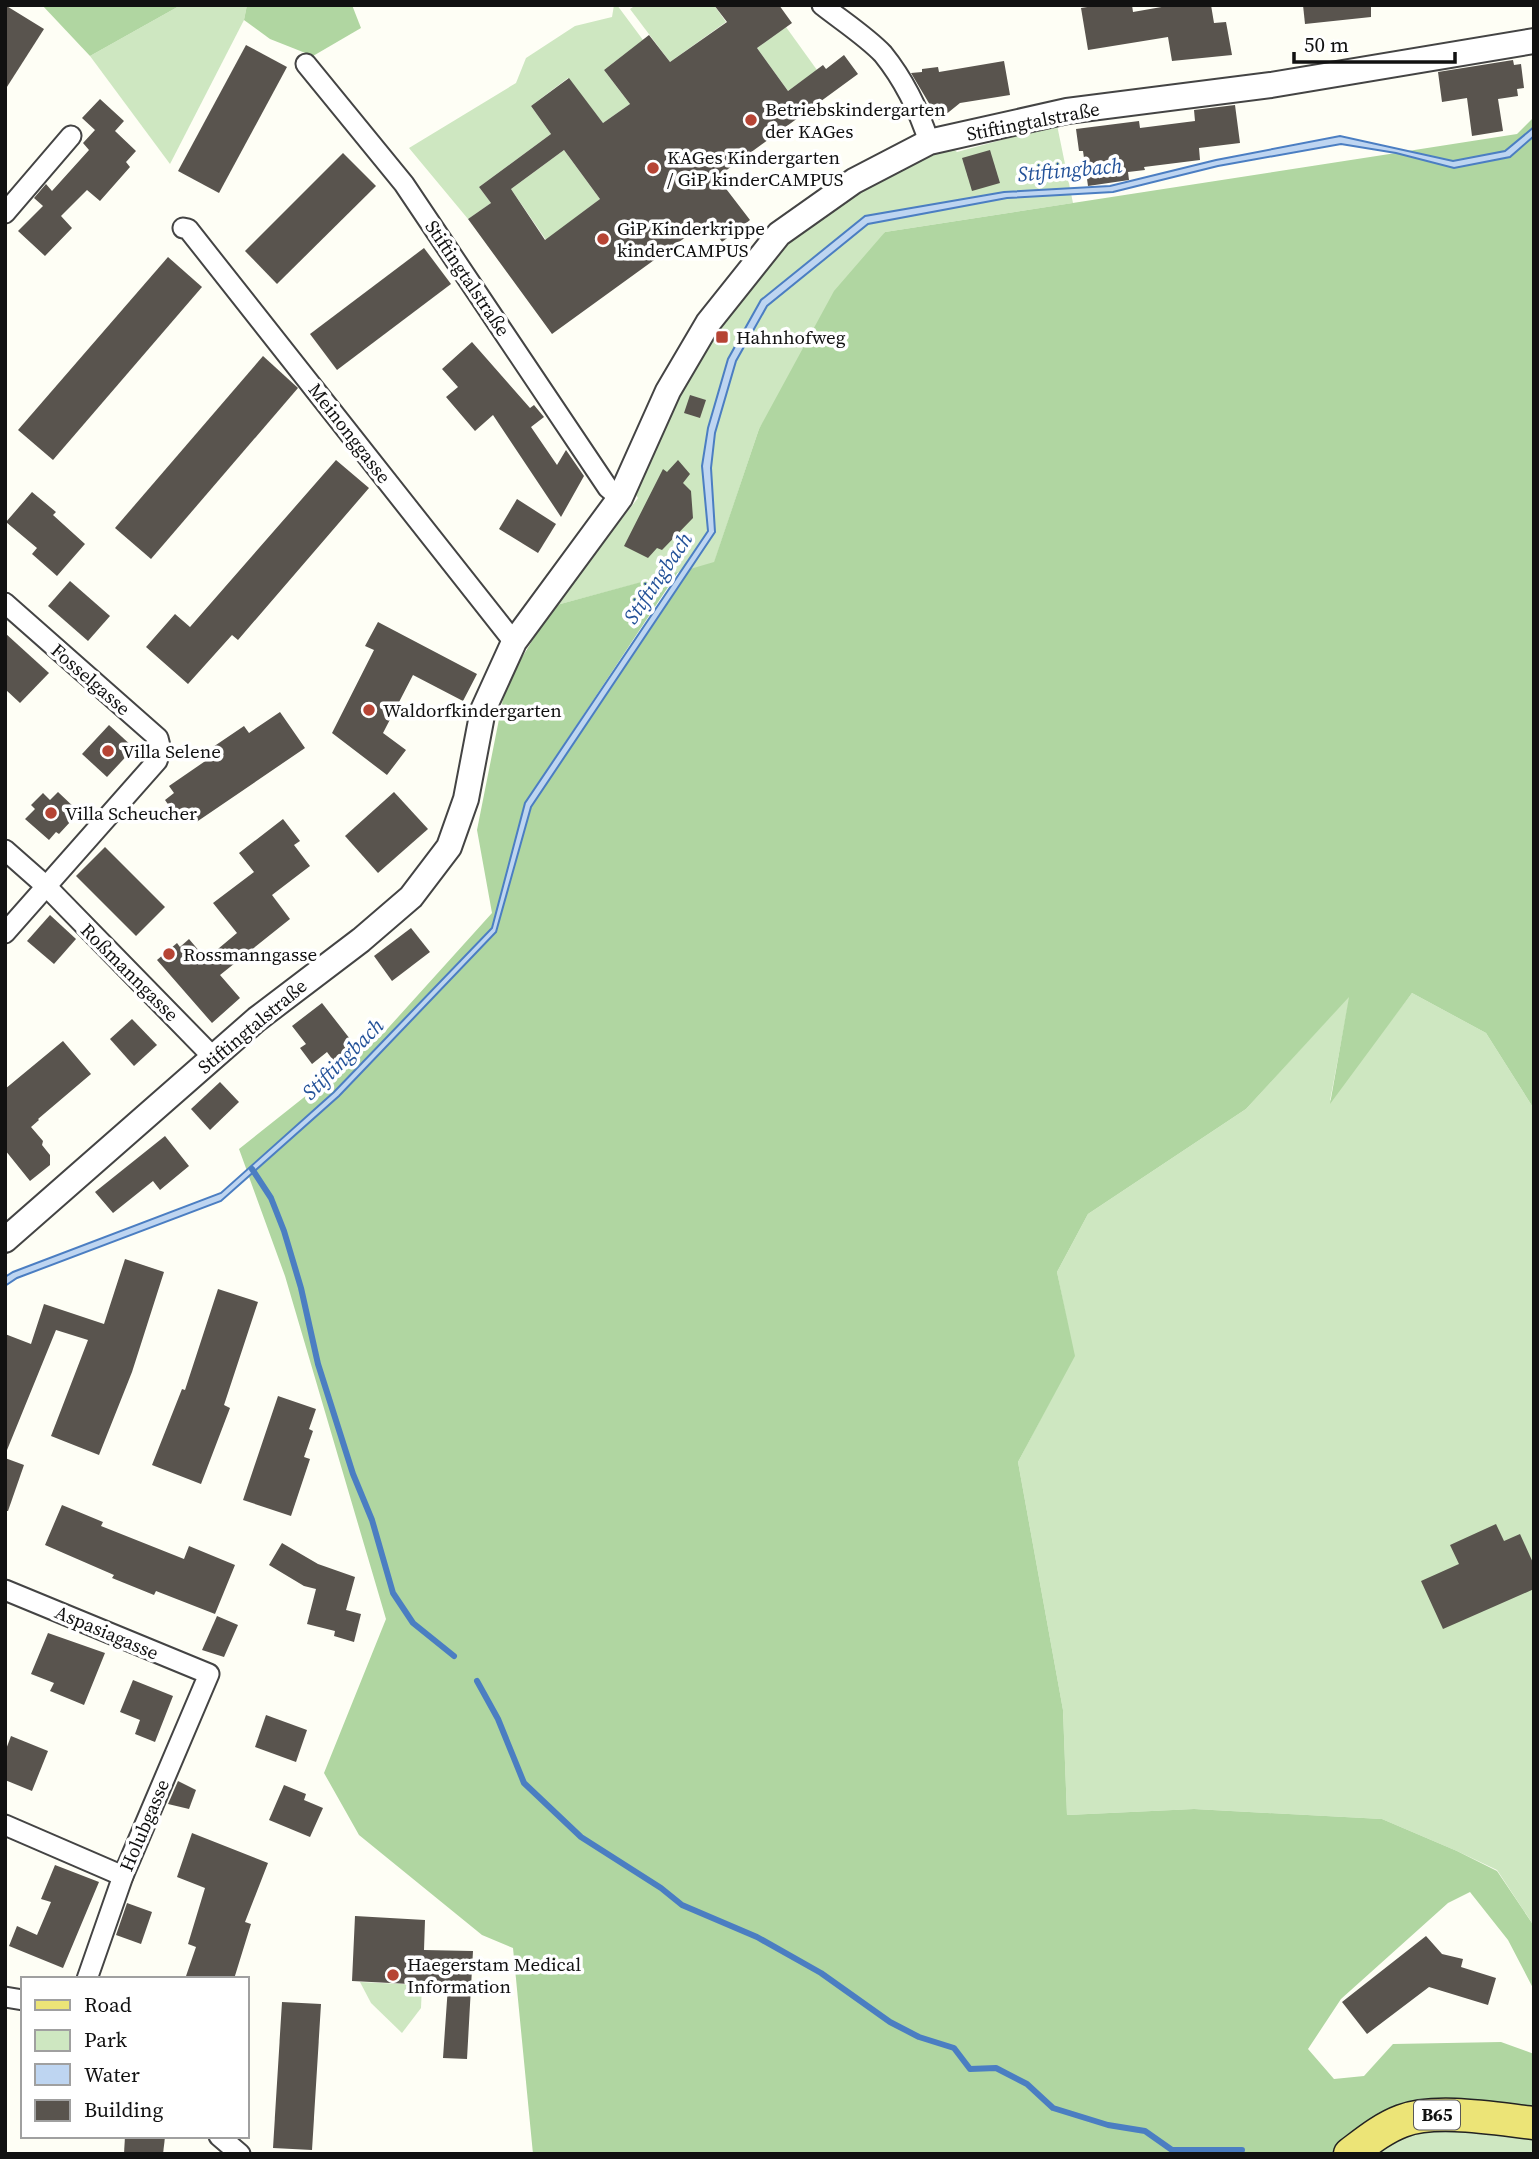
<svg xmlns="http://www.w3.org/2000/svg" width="1539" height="2159" viewBox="0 0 1539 2159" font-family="'Source Serif 4',serif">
  <rect width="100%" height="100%" fill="#fefef5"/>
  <!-- green -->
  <g fill="#cee7c1">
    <path d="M181 5H247L244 20 170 164 90 56Z"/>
    <path d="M614 5H617L643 40 604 70 630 104 603 123 568 78 531 106 551 134 479 187 491 203 468 219 409 148 516 83 526 58 575 26 612 17Z"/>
    <path d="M636 5H714L726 22 670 62 630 9Z"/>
    <path d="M786 27 817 70 788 91 757 48Z"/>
    <path d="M1057 125 1073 203 885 232 759 429 714 563 553 606 638 498 626 480 668 391 779 234 942 140 957 152Z"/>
    <path d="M564 150 600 199 546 240 511 189Z"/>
    <path d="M1412 993 1486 1033 1534 1109V1926L1497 1870 1457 1851 1382 1819 1194 1809 1067 1815 1063 1710 1018 1462 1074 1356 1057 1272 1088 1214 1246 1109 1350 995 1330 1101Z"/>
    <path d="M360 1982 422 1985 421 2008 402 2033 371 2003Z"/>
    <path d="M1434 2128 1532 2136 1534 2154H1367L1403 2135Z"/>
  </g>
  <!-- forest -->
  <g fill="#b0d6a1">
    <path d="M42 5H181L90 56Z"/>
    <path d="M247 5H352L361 28 313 56 270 39 244 20Z"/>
    <path d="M1534 117V127L1505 151 1453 161 1408 151 1517 134Z"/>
    <path d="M1534 136V1109L1486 1033 1412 993 1330 1104 1349 997 1246 1109 1088 1214 1057 1272 1075 1356 1018 1462 1063 1710 1067 1815 1194 1809 1382 1819 1457 1851 1497 1871 1534 1926V1990L1508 1940 1470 1892 1448 1903 1341 1999 1308 2049 1334 2079 1364 2076 1393 2044 1501 2042 1534 2054V2108L1372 2128 1333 2154H533L513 1948 482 1935 359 1835 324 1773 386 1619 285 1276 249 1177 339 1096 496 932 531 807 690 569 714 562 759 429 834 291 885 232 1396 153 1454 168 1510 157Z"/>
    <path d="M678 572 525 803 492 928 334 1092 247 1171 239 1149 380 1037 492 913 477 830 506 684 553 606Z"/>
  </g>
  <!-- water -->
  <path fill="#bed5f1" stroke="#4b7ec2" stroke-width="2" d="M1534 127V136L1510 157 1454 168 1396 153 1341 144 1218 166 1113 192 1007 198 868 224 767 306 736 361 715 433 711 468 715 532 531 807 496 932 339 1096 221 1201 17 1278 5 1286V1277L13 1272 221 1193 334 1092 492 928 525 803 708 531 702 466 708 428 728 359 761 300 865 216 1004 192 1110 186 1216 160 1340 136 1453 161 1505 151Z"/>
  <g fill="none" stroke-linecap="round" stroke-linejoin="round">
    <!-- stream -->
    <g stroke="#4b7ec2" stroke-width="6">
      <path d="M252 1169 271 1198 284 1231 301 1288 318 1364 353 1474 372 1520 393 1593 413 1623 454 1656"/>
      <path d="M477 1681 498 1719 524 1783 581 1837 661 1888 682 1905 757 1937 821 1973 890 2022 919 2037 954 2048 970 2069 996 2068 1027 2084 1053 2108 1108 2125 1145 2131 1172 2150H1242"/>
    </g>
  </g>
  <!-- building -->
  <g fill="#59544e" fill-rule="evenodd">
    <path d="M5 5 44 29 5 90Z"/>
    <path d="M714 5H779L792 23 757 48 788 91 823 65 826 69 844 55 858 74 717 177 750 220 722 242 708 221 552 334 468 219 491 203 479 187 551 134 531 106 569 78 603 123 630 104 604 70 649 35 670 62 727 22ZM564 150 600 199 545 240 511 189Z"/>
    <path d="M1100 5H1132L1133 12 1173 5H1211L1214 23 1226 22 1232 55 1172 61 1168 37 1088 50 1081 8Z"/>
    <path d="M1303 5H1371V17L1305 24Z"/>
    <path d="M246 45 287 67 219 193 178 171Z"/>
    <path d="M1513 60 1514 65 1521 64 1524 88 1517 89 1518 96 1498 99 1503 131 1472 136 1467 98 1442 102 1438 72Z"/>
    <path d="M1004 61 1010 95 960 103 939 120 911 73 922 72V69L938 67 939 72Z"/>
    <path d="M100 99 124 121 115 131 136 151 126 162 130 167 100 201 87 190 61 216 72 228 45 256 18 231 43 206 34 198 46 184 52 191 89 150 83 143 95 130 82 118Z"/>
    <path d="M1235 105 1240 143 1199 148 1200 160 1144 167 1145 170 1128 172 1129 180 1088 186 1083 151H1079L1076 129 1139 121 1140 128 1195 121 1194 110Z"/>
    <path d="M990 150 1000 183 972 191 962 158Z"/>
    <path d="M343 153 376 186 277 284 245 251Z"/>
    <path d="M424 248 451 284 337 370 310 334Z"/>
    <path d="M168 257 202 287 53 460 18 430Z"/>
    <path d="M472 342 530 408 534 405 544 417 531 427 557 465 566 450 584 476 561 517 493 415 475 431 446 397 458 387 442 369Z"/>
    <path d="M263 356 298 388 151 559 115 528Z"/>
    <path d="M690 395 706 400 700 418 684 413Z"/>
    <path d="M336 460 369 488 238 640 232 635 188 684 146 647 175 614 190 627Z"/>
    <path d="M678 460 690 474 683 483 691 491 693 518 662 550 657 548 648 558 624 546 663 469 667 472Z"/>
    <path d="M32 492 56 512 53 515 85 544 57 576 32 554 37 548 6 522Z"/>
    <path d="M517 499 556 524 538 553 499 529Z"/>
    <path d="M70 581 110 616 88 641 48 606Z"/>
    <path d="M378 622 477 674 463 701 413 675 383 733 406 750 387 775 332 733 374 650 365 646Z"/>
    <path d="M5 633 49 673 20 703 5 689Z"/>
    <path d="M280 712 305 748 195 823 188 813 179 820 165 800 174 793 169 786 217 753 213 747 244 726 249 733Z"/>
    <path d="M109 725 134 748 107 777 82 754Z"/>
    <path d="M58 792 76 809 68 818 71 821 59 834 56 832 49 840 25 819 35 809 31 805 43 793 50 800Z"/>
    <path d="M394 792 428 829 378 873 345 836Z"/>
    <path d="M283 819 300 841 294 845 310 866 272 895 290 919 220 975 240 998 212 1023 157 960 177 943 180 947 189 939 206 959 237 933 213 903 254 872 239 853Z"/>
    <path d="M105 847 165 907 136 936 76 876Z"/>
    <path d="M50 915 76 939 54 964 27 941Z"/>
    <path d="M411 928 430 952 392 981 374 956Z"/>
    <path d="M322 1003 357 1048 336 1064 327 1052 312 1064 300 1048 306 1044 292 1026Z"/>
    <path d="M132 1019 157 1045 134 1066 110 1039Z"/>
    <path d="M63 1041 91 1074 38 1119 39 1120 31 1127 43 1141 42 1145 50 1155V1165L30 1181 5 1150V1089Z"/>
    <path d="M220 1082 239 1102 210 1130 191 1109Z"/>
    <path d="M165 1136 189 1166 160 1190 153 1181 113 1213 95 1192Z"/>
    <path d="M125 1259 164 1272 132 1372 99 1455 51 1436 88 1340 56 1330 5 1455V1334L31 1344 44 1304 104 1324Z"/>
    <path d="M218 1289 258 1302 224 1405 230 1408 201 1484 152 1465 182 1389 185 1390Z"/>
    <path d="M278 1396 316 1409 309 1429 313 1431 304 1457 310 1459 291 1516 243 1500Z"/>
    <path d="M5 1458 24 1465 8 1511H5Z"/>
    <path d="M62 1505 103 1522 101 1526 184 1559 189 1546 235 1565 215 1614 156 1591 154 1595 112 1578 114 1575 45 1545Z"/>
    <path d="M1496 1524 1504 1541 1520 1534 1534 1565V1589L1443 1629 1421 1581 1459 1564 1450 1545Z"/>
    <path d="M282 1543 318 1564 355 1577 346 1610 361 1614 354 1642 334 1636 335 1631 307 1624 316 1589 304 1586 269 1565Z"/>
    <path d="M217 1616 238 1625 224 1657 202 1650Z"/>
    <path d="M48 1633 105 1653 84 1705 50 1691 54 1683 31 1674Z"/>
    <path d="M133 1680 173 1696 155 1742 135 1734 140 1720 120 1712Z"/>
    <path d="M266 1715 307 1730 296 1762 255 1747Z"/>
    <path d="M11 1736 48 1751 32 1791 5 1780V1752Z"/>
    <path d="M178 1781 196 1790 189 1809 168 1804Z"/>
    <path d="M284 1785 306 1794 304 1800 323 1808 310 1837 269 1820Z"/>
    <path d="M192 1833 268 1863 245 1922 251 1924 234 1979H185L196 1947 188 1944 205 1888 177 1877Z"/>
    <path d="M55 1865 99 1882 63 1968 9 1946 17 1926 37 1935 51 1902 41 1899Z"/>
    <path d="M127 1903 152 1912 141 1944 116 1935Z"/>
    <path d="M355 1916 425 1920 424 1950 473 1951 467 2059 443 2058 448 1986 352 1981Z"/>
    <path d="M1426 1936 1442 1954 1463 1959 1461 1967 1496 1978 1488 2005 1429 1987 1367 2034 1342 2002Z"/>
    <path d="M282 2002 321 2004 312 2150 273 2148Z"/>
    <path d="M125 2136 165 2137 163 2154H124Z"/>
  </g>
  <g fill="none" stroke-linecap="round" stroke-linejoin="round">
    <!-- minor casing -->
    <g stroke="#444" stroke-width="23">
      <g id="minor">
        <path d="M822 5C841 20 867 37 883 54 904 80 919 111 929 142"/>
        <path d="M306 64 404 184 608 488 620 498"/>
        <path d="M5 213 71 136"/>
        <path d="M183 228 188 229 514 642"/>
        <path d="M5 603 158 738 161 750 157 761 5 933"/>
        <path d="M5 850 47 887 213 1057"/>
        <path d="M5 1590 209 1674 123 1876 87 1979"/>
        <path d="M5 1825 123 1876"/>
        <path d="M5 1997 23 2000"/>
        <path d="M219 2136 240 2154"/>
      </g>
    </g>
    <!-- tertiary casing -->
    <g stroke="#444" stroke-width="28">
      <path id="tertiary" d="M5 1240 257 1019 361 940 411 897 449 847 466 799 483 710 514 642 620 498 668 391 708 323 779 234 854 181 929 142 1067 111 1271 85 1534 41"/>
    </g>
    <!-- primary casing -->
    <g stroke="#222" stroke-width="35">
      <path id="primary" d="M1350 2154C1366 2142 1383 2128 1402 2121 1436 2108 1497 2119 1534 2123"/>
    </g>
    <!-- minor -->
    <use href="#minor" stroke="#fff" stroke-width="19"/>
    <!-- tertiary -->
    <use href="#tertiary" stroke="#fff" stroke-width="24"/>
    <!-- primary -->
    <use href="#primary" stroke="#ece477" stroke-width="32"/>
  </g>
  <!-- markers -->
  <g fill="#b64434" stroke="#fff" stroke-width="2.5">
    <circle cx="751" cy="120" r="7"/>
    <circle cx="653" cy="168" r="7"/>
    <circle cx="603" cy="239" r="7"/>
    <rect x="715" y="330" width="14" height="14" rx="3.5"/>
    <circle cx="369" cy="710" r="7"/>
    <circle cx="108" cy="751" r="7"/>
    <circle cx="51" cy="813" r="7"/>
    <circle cx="169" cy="954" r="7"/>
    <circle cx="393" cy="1975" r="7"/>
  </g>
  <g text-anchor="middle" stroke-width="7" stroke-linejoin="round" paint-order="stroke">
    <!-- shield labels -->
    <rect fill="#fff" stroke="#585858" stroke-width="2" x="1414" y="2100.5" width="46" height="29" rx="5"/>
    <g font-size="18" font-weight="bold" fill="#111">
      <text x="1437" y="2121">B65</text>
    </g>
    <!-- poi labels -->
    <g font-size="19" fill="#111" stroke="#fff" text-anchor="start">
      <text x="765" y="116">Betriebskindergarten<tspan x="765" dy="22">der KAGes</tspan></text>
      <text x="667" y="164">KAGes Kindergarten<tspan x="667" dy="22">/ GiP kinderCAMPUS</tspan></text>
      <text x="617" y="235">GiP Kinderkrippe<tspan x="617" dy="22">kinderCAMPUS</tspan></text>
      <text x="736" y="344">Hahnhofweg</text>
      <text x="383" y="717">Waldorfkindergarten</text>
      <text x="122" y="758">Villa Selene</text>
      <text x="65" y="820">Villa Scheucher</text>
      <text x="183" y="961">Rossmanngasse</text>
      <text x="407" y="1971">Haegerstam Medical<tspan x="407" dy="22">Information</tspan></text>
    </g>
    <!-- street labels -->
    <g font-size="19" fill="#111" stroke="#fff">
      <text transform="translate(1033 121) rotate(-11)" y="7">Stiftingtalstraße</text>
      <text transform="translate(468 278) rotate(56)" y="7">Stiftingtalstraße</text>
      <text transform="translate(350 433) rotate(52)" y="7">Meinonggasse</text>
      <text transform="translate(91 679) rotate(41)" y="7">Fosselgasse</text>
      <text transform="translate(130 972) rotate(45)" y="7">Roßmanngasse</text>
      <text transform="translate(252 1026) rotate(-40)" y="7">Stiftingtalstraße</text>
      <text transform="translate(107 1632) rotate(23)" y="7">Aspasiagasse</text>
      <text transform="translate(144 1825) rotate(-67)" y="7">Holubgasse</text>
    </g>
    <!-- water labels -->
    <g font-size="21" font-style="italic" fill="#245299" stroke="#fff">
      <text transform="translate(1070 170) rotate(-5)" y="7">Stiftingbach</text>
      <text transform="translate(658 578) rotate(-56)" y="7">Stiftingbach</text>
      <text transform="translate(343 1059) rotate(-45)" y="7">Stiftingbach</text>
    </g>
  </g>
  <!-- border -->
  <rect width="1539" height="2159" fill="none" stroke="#111111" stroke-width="14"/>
  <!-- legend -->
  <rect x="21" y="1977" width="228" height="161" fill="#ffffff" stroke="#a0a0a0" stroke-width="2"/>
  <rect x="35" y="2000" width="35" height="10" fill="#ece477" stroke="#a0a0a0" stroke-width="2"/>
  <text x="84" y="2012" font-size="21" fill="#111111">Road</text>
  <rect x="35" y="2030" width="35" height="21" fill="#cee7c1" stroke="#a0a0a0" stroke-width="2"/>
  <text x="84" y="2047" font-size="21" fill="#111111">Park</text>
  <rect x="35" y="2064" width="35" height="21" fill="#bed5f1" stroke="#a0a0a0" stroke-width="2"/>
  <text x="84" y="2082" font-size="21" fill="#111111">Water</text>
  <rect x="35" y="2100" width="35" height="21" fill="#59544e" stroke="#a0a0a0" stroke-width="2"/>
  <text x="84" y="2117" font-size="21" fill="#111111">Building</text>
  <!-- scale -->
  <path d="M1294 52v10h161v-10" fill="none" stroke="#111111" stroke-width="3.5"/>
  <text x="1304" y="52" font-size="21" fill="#111111" stroke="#ffffff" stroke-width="5" paint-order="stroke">50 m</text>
</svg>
